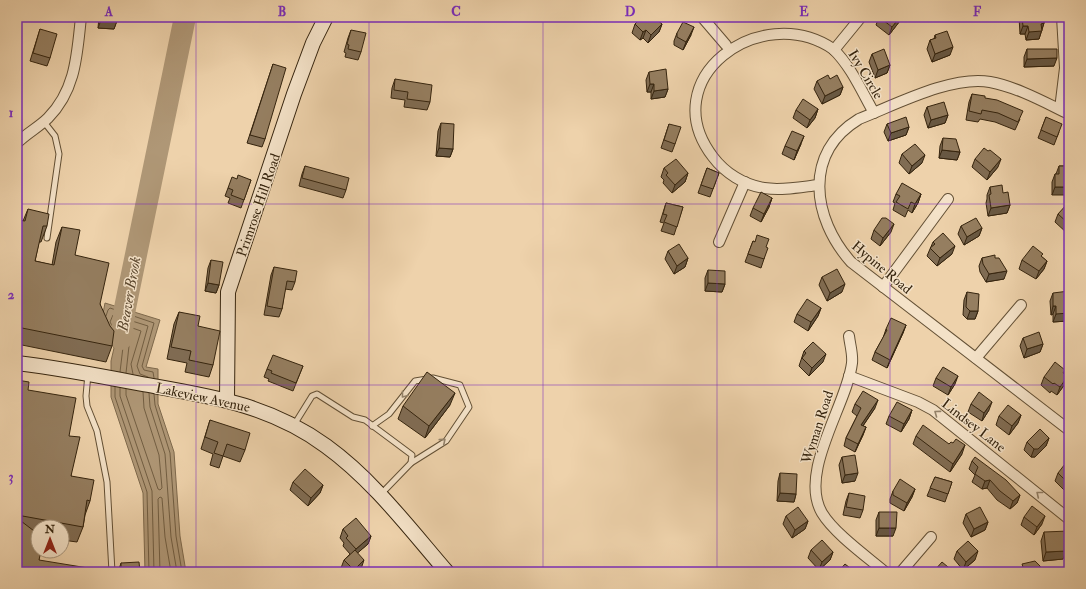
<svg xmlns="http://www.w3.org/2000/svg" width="1086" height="589" viewBox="0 0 1086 589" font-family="'IM FELL Double Pica',serif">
  <rect width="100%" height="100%" fill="#eed2ab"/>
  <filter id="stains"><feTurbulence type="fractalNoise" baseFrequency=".005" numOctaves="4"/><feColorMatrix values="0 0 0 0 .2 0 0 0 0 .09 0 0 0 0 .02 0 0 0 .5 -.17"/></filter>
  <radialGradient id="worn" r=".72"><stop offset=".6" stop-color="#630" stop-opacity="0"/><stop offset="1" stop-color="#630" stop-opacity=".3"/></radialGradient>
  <!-- water -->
  <path fill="#af9776" stroke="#7e694c" d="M105 303 160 320 146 367 158 369V404L174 452 180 536 186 572H145L143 493 111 397V361L114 348 101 324Z"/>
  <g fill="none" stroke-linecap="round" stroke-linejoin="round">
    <!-- shore -->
    <g stroke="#725e42" stroke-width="1">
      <path d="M106 316 108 310 110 308 154 323 142 366 144 370 153 372 154 378"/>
      <path d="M114 329 110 322 113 315 148 326 137 366 140 374 148 377"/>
      <path d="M115 331 123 347 120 372"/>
      <path d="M126 373 129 346 119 326 121 324 141 331 131 364 133 374"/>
      <path d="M115 387V397L147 492 149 572"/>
      <path d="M120 388V396L152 491 154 572"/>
      <path d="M126 389V395L158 489 160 490 162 488 159 455 144 408 143 392"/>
      <path d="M149 393 150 407 165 454 171 537 177 572"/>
      <path d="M154 394 155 405 170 453 176 536 182 572"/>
      <path d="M160 572 158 499 160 497 162 498 165 537 171 572"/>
    </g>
    <!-- river -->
    <path stroke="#af9776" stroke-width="22" d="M121 339 125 308 185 17"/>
    <!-- lane casing -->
    <g stroke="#635035" stroke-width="7">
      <g id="lane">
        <path d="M44 122 55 136 59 154 47 238"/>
        <path d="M88 374 86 396 87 406 97 431 107 482 112 572"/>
        <path d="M294 425 312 396 317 394 353 417 365 420 412 455 411 463 381 494"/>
        <path d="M372 426 389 414 415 381 433 378 460 385 469 407 446 441 411 463"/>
      </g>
    </g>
    <!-- street casing -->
    <g stroke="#635035" stroke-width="12">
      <g id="street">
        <path d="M702 17 726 45"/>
        <path d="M834 50 861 17"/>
        <path d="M1060 109 1065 68 1062 17"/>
        <path d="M1069 114C1044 102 1017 87 990 82 952 75 895 105 859 119 803 153 812 218 851 262L1069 430"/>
        <path d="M17 143C27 133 39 127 48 118 76 90 77 54 81 17"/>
        <path d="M818 185C801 187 782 191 764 188 744 185 725 173 713 157 653 79 760 0 833 49 851 66 862 92 874 113"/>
        <path d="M719 242 745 182"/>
        <path d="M883 287 948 199"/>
        <path d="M849 336C850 345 853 354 852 363 847 405 798 472 822 513 834 533 866 556 885 572"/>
        <path d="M976 358 1021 305"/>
        <path d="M849 376 918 402 933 410 1069 519"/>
        <path d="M901 572 931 537"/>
      </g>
    </g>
    <!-- secondary casing -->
    <g stroke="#35240e" stroke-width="16">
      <g id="secondary">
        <path d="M17 363C59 368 101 376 142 384 209 396 269 404 326 446 373 480 409 528 447 572"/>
        <path d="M227 399 228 292 294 94 313 43 326 17"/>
      </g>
    </g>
    <!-- lane -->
    <use href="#lane" stroke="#f4e2c8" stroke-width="5"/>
    <!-- street -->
    <use href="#street" stroke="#f4e2c8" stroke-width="10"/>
    <!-- secondary -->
    <use href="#secondary" stroke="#f4e2c8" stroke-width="14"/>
  </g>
  <!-- wall -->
  <g fill="#806c53" stroke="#35240e">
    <path d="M99 17H122L121 20H117L114 29 98 28Z"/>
    <path d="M879 17H903L889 35 876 25Z"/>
    <path d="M1019 17H1044V23L1039 39 1026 40 1025 34H1020Z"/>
    <path d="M635 24H662L659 32 648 43 643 38 640 40 632 33Z"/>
    <path d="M40 29 50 58 47 66 30 61Z"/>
    <path d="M351 30 361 52 358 60 345 57 346 53 344 52 348 38Z"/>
    <path d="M677 33 691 35 683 50 674 45V41Z"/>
    <path d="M935 35 950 55 932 62 927 49 930 40 934 39Z"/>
    <path d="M1027 49 1054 66 1024 67V57Z"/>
    <path d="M872 54 890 65 887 73 875 78 869 62Z"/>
    <path d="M273 64 265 139 262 147 247 143Z"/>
    <path d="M649 72 668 89 665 97 651 99V92H647L646 80Z"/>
    <path d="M395 79 430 102 427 110 404 107 405 100 391 98 392 88Z"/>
    <path d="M830 79 843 87 840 95 822 104 814 89 817 81Z"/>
    <path d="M972 94 1020 119 1015 130 995 122 980 119 978 122 966 120 969 102Z"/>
    <path d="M927 107 948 115 945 123 928 128 924 115Z"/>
    <path d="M818 109 815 118 807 128 793 118 796 110Z"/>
    <path d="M1046 117 1059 132 1054 145 1038 138Z"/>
    <path d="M441 123 453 149 450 157 436 156 438 131Z"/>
    <path d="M669 124 675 144 672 152 661 148Z"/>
    <path d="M887 124 909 127 906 135 888 141 884 132Z"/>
    <path d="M943 138 960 152 957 160 939 158 940 146Z"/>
    <path d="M801 144 794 160 782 154 785 146Z"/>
    <path d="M902 154 922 163 909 174 899 163Z"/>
    <path d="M975 159 998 167 987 180 972 167Z"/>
    <path d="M305 166 346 190 343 198 299 186 302 174Z"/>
    <path d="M1059 166H1069L1052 195V182L1055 174H1056Z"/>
    <path d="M664 168 688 173 685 182 672 193 663 183 664 180 661 177Z"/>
    <path d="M707 168 719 173 710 197 698 193Z"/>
    <path d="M237 179 251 180 241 208 228 203 230 198 225 196 228 188Z"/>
    <path d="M990 187 1003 193 1010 205 1007 213 988 216 986 203 987 199V195Z"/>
    <path d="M896 194H921L918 203 912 213 908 210 905 217 893 210 895 203 893 202Z"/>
    <path d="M772 198 769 207 761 222 750 216 753 208Z"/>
    <path d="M666 203 683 207 674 235 661 231 664 223 660 222Z"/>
    <path d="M1069 205V232L1068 234 1055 222 1058 214Z"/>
    <path d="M28 209 47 226 41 242H39L35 261 52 265 56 242 62 227 75 255 100 304 112 346 106 362 17 344V220L23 221Z"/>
    <path d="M961 226 982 228 979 236 964 245 958 234Z"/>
    <path d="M874 230 891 232 880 246 871 239Z"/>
    <path d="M753 241 766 247 764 259 761 268 745 262Z"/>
    <path d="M933 242 952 254 937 266 927 256Z"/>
    <path d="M668 251 688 258 685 267 674 274 665 259Z"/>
    <path d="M1042 257 1047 261 1044 269 1036 279 1019 269 1022 260Z"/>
    <path d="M982 258H995L1004 279 986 282 980 272 979 266Z"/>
    <path d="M211 260 219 285 216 293 205 291 208 268Z"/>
    <path d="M274 267 295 282 292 290 285 289 282 309 279 317 264 315 271 275Z"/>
    <path d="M708 270 725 284 722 292 705 291V278Z"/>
    <path d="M822 277 842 292 827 301 819 285Z"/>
    <path d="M967 292 978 311 975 319H967L963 315 964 300Z"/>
    <path d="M1053 293 1067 321 1053 322V314L1051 315 1050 301Z"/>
    <path d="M821 308 818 316 808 331 794 322 797 314Z"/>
    <path d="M179 312 198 326 213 365 209 377 185 372 187 363 167 359 174 324Z"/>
    <path d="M906 325 903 333 887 368 872 360 875 352 883 338 886 329Z"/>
    <path d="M1023 338 1043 344 1040 352 1024 358 1020 346Z"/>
    <path d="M804 351 823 362 809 376 799 366Z"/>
    <path d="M303 366 293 391 268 381 269 379 264 377 267 369Z"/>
    <path d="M1064 373 1065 384 1057 395 1051 391 1050 393 1041 385 1044 377Z"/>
    <path d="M936 378 955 384 948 395 933 386Z"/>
    <path d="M17 380 28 390 69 436 71 476 90 501 85 515 83 527 77 542 62 540V527H38V551L39 560 17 572Z"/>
    <path d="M855 404 875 408 863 426 866 427 863 435 855 452 844 446 846 438 857 416 852 412Z"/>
    <path d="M971 404 989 410 982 421 968 412Z"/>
    <path d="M450 405 425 438 398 419 403 406Z"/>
    <path d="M912 410 909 419 901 432 886 424 889 416Z"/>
    <path d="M1021 415 1018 423 1009 435 996 425 999 416Z"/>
    <path d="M210 420 245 450 240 462 223 456 219 468 210 465 213 454 201 449Z"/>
    <path d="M916 436 962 454 950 472 913 444Z"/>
    <path d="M1049 438 1046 446 1035 457H1031L1024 450 1027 442Z"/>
    <path d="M842 457 855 481 842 483 839 465Z"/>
    <path d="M972 461 1020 495 1017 503 1010 509 997 500 987 488 982 489 972 482 975 475 969 469Z"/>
    <path d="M1069 470V495L1055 481 1058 473Z"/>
    <path d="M780 473 796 494 794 502 777 501 778 481Z"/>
    <path d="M935 477 952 482 945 502 927 496Z"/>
    <path d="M293 482 323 485 320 493 308 506 290 490Z"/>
    <path d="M915 489 912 497 904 511 890 503V499L893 491Z"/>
    <path d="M849 493 863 510 860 518 843 515 846 501Z"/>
    <path d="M879 512 893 536H876V520Z"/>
    <path d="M966 514 988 522 985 530 971 537 963 523Z"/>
    <path d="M786 516 808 521 805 529 792 538 783 524Z"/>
    <path d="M1024 517 1042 524 1034 535 1021 525Z"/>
    <path d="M343 529 371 536 368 544 357 553 361 569 358 572H345L341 568 344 560 350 554 343 546 344 543 340 538Z"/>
    <path d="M1044 532 1065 545 1066 551 1063 559 1043 561 1041 541Z"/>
    <path d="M811 550 833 552 830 560 819 570 808 558Z"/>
    <path d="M957 551 975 560 963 570 954 559Z"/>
    <path d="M121 563 140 572H118Z"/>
  </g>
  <!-- shaded-wall -->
  <g fill="#685843" stroke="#35240e">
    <path d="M116 17H122L121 20H115Z"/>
    <path d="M900 17H903L889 35 892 27Z"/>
    <path d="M101 20 117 21 114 29 98 28Z"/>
    <path d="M1044 23 1039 39 1026 40 1029 32 1041 24Z"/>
    <path d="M662 24 659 32 648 43 651 35Z"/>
    <path d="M1023 26H1028L1025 34H1020Z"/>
    <path d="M694 27 691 35 683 50 686 42Z"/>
    <path d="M646 30 643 38 640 40 643 32Z"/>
    <path d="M953 47 950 55 932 62 935 54Z"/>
    <path d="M1057 58 1054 66 1024 67 1027 59Z"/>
    <path d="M890 65 887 73 875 78 878 70Z"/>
    <path d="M650 84H654L651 92H647Z"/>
    <path d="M843 87 840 95 822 104 825 96Z"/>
    <path d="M668 89 665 97 651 99 654 91Z"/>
    <path d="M818 109 815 118 807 128 810 120Z"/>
    <path d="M948 115 945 123 928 128 931 120Z"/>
    <path d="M909 127 906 135 888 141 891 133Z"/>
    <path d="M804 136 801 144 794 160 797 151Z"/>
    <path d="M439 148 453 149 450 157 436 156Z"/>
    <path d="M942 150 960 152 957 160 939 158Z"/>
    <path d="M925 155 922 163 909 174 912 166Z"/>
    <path d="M1001 159 998 167 987 180 990 172Z"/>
    <path d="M688 173 685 182 672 193 675 185Z"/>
    <path d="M1055 187H1069V195H1052Z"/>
    <path d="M921 194 918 203 912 213 915 204Z"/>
    <path d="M772 198 769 207 761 222 764 214Z"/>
    <path d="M1010 205 1007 213 988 216 991 208Z"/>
    <path d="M894 224 891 232 880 246 883 238Z"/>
    <path d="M982 228 979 236 964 245 967 237Z"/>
    <path d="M955 246 952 254 937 266 940 258Z"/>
    <path d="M688 258 685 267 674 274 677 266Z"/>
    <path d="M1047 261 1044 269 1036 279 1039 271Z"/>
    <path d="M1007 271 1004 279 986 282 989 274Z"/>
    <path d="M208 283 219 285 216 293 205 291Z"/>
    <path d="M708 283 725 284 722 292 705 291Z"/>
    <path d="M845 284 842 292 827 301 830 293Z"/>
    <path d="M1053 306H1056L1053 314 1051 315Z"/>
    <path d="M1069 307V315L1067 321 1053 322 1056 314Z"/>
    <path d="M821 308 818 316 808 331 811 322Z"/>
    <path d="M970 311H978L975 319H967Z"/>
    <path d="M906 325 903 333 887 368 890 360Z"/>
    <path d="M1043 344 1040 352 1024 358 1027 349Z"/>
    <path d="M826 354 823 362 809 376 812 368Z"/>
    <path d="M958 376 955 384 948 395 951 387Z"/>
    <path d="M1068 376 1065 384 1057 395 1060 387Z"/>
    <path d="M455 393 450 405 425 438 429 426Z"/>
    <path d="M878 400 875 408 858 433 861 425Z"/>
    <path d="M992 402 989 410 982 421 984 413Z"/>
    <path d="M912 410 909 419 901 432 904 424Z"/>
    <path d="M1021 415 1018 423 1009 435 1012 426Z"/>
    <path d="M866 427 863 435 855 452 858 444Z"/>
    <path d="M1049 438 1046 446 1035 457H1031L1034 449Z"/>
    <path d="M965 445 962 454 950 472 953 464Z"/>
    <path d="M858 473 855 481 842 483 845 475Z"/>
    <path d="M990 480 987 488 982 489 985 481Z"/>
    <path d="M323 485 320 493 308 506 311 498Z"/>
    <path d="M915 489 912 497 904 511 907 503Z"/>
    <path d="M780 493 796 494 794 502 777 501Z"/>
    <path d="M1020 495 1017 503 1010 509 1013 501Z"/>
    <path d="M1045 516 1042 524 1034 535 1037 527Z"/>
    <path d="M808 521 805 529 792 538 795 530Z"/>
    <path d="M988 522 985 530 971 537 974 529Z"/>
    <path d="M879 528H896L893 536H876Z"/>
    <path d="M371 536 368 544 353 557 356 549Z"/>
    <path d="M1069 536V544L1062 546 1065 538Z"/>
    <path d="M978 551 975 560 963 570 966 562Z"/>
    <path d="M1066 551 1063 559 1043 561 1046 552Z"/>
    <path d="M833 552 830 560 819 570 822 562Z"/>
    <path d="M364 560 361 569 358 572H353L354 570Z"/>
  </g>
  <!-- building -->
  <g fill="#957e60" stroke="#35240e">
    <path d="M102 17H117V21L101 20Z"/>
    <path d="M642 17H654L662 24 651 35 646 30 643 32 635 24Z"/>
    <path d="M879 17H900L892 27Z"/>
    <path d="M1022 17H1044V23L1041 24 1042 31 1029 32 1028 26H1023Z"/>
    <path d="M683 22 694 27 686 42 677 37V33Z"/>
    <path d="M40 29 57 34 50 58 33 53Z"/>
    <path d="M351 30 366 33 361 52 348 49 349 45 347 44Z"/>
    <path d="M947 31 953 47 935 54 930 40 936 38 935 35Z"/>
    <path d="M884 49 890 65 878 70 872 54Z"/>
    <path d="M1027 49H1057V58L1027 59Z"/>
    <path d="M273 64 286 68 265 139 250 135Z"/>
    <path d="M666 69 668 89 654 91V84H650L649 72Z"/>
    <path d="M828 75 830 79 837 75 843 87 825 96 817 81Z"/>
    <path d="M395 79 432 85 430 102 407 99 408 92 394 90Z"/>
    <path d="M972 94 985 96V98L997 100 1023 111 1018 122 998 113 982 110 981 114 969 111Z"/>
    <path d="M803 99 818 109 810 120 796 110Z"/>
    <path d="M944 102 948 115 931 120 927 107Z"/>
    <path d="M906 117 909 127 891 133 887 124Z"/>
    <path d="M1046 117 1062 124 1057 137 1041 130Z"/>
    <path d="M441 123 454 124 453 149 439 148Z"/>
    <path d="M669 124 681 127 675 144 664 140Z"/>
    <path d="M792 131 804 136 797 151 785 146Z"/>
    <path d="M943 138 956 139 960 152 942 150Z"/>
    <path d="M915 144 925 155 912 166 902 154Z"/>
    <path d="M984 148 988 151 990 150 1001 159 990 172 975 159Z"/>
    <path d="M676 159 688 173 675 185 666 175 668 173 664 168Z"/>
    <path d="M305 166 349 178 346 190 302 178Z"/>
    <path d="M1059 166H1069V187H1055V174H1059Z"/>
    <path d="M707 168 719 173 713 189 701 185Z"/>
    <path d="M238 175 251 180 244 200 231 195 233 190 228 188 232 177 237 179Z"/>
    <path d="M902 183 921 194 915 204 911 202 908 209 896 202 900 196 896 194Z"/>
    <path d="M1002 185 1003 193 1008 192 1010 205 991 208 989 195 991 194 990 187Z"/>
    <path d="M761 192 772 198 764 214 753 208Z"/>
    <path d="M666 203 683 207 677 227 664 222 667 215 663 214Z"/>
    <path d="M1067 204 1069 205V224L1058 214Z"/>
    <path d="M28 209 49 214 47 226H43L35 261 54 265 62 227 80 230 75 255 109 263 100 304 110 326 114 331 112 346 17 327V220L25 221Z"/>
    <path d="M882 218H886L894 224 883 238 874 230Z"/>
    <path d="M976 218 982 228 967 237 961 226Z"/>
    <path d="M943 233 955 246 940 258 930 248 935 244 933 242Z"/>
    <path d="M757 235 769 239 766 247 768 248 764 259 748 254 753 241 755 242Z"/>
    <path d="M679 244 688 258 677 266 668 251Z"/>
    <path d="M1033 246 1043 254 1041 256 1047 261 1039 271 1022 260Z"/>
    <path d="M995 255V258H999L1007 271 989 274 983 264 982 258Z"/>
    <path d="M211 260 223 262 219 285 208 283Z"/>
    <path d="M274 267 297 271 295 282 287 281 282 309 267 306Z"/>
    <path d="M837 269 845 284 830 293 822 277Z"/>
    <path d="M708 270 725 271V284L708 283Z"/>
    <path d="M1069 291V313L1056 314V306H1053V293Z"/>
    <path d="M967 292 979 294 978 311H970L966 307Z"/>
    <path d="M807 299 821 308 811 322 797 314Z"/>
    <path d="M179 312 200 316 198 326 220 331 213 365 189 360 191 351 171 347Z"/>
    <path d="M891 318 906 325 890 360 875 352 887 330 886 329Z"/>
    <path d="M1039 332 1043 344 1027 349 1023 338Z"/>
    <path d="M813 342 826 354 812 368 802 358 806 353 804 351Z"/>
    <path d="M273 355 303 366 296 383 271 373 272 371 267 369Z"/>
    <path d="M1055 362 1065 370 1063 373 1068 376 1060 387 1054 383 1053 384 1044 377Z"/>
    <path d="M943 367 958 376 951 387 936 378Z"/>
    <path d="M427 372 455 393 429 426 403 406Z"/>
    <path d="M17 380 29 382 28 390 76 398 69 436 80 437 71 476 94 480 90 501 87 500 83 527 17 515Z"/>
    <path d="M863 391 878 400 861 425 866 427 858 444 846 438 861 408 855 404Z"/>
    <path d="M979 392 992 402 984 413 971 404Z"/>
    <path d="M897 402 912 410 904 424 889 416Z"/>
    <path d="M1008 405 1021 415 1012 426 999 416Z"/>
    <path d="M210 420 250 433 245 450 227 444 223 456 214 453 218 442 205 437Z"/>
    <path d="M923 425 949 444 951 442 953 443 956 439 965 445 953 464 916 436Z"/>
    <path d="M1040 429 1049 438 1038 449H1034L1027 442Z"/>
    <path d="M855 455 858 473 845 475 842 457Z"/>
    <path d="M975 457 1006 480 1020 495 1013 501 1000 491 990 480 985 481 975 474 978 467 972 461Z"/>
    <path d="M1065 464 1069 470V484L1058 473Z"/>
    <path d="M305 469 323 485 311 498 293 482Z"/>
    <path d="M780 473 797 474 796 494 780 493Z"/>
    <path d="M935 477 952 482 948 494 930 488Z"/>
    <path d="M900 479 915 489 907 503 893 495V491Z"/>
    <path d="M849 493 865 496 863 510 846 507Z"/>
    <path d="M1032 506 1045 516 1037 527 1024 517Z"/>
    <path d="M798 507 808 521 795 530 786 516Z"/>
    <path d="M980 507 988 522 974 529 966 514Z"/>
    <path d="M879 512H897L896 528H879Z"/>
    <path d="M17 518 38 534V551H41L39 560 88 568 87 572H17Z"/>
    <path d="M356 518 371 536 356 549 346 538 348 536 343 529Z"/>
    <path d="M1069 531V536L1065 538 1066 551 1046 552 1044 532Z"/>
    <path d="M822 540 833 552 822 562 811 550Z"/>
    <path d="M968 541 978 551 966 562 957 551Z"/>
    <path d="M355 550 364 560 354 570 344 560Z"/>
    <path d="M1035 561 1040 566 1042 572H1012L1023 567 1022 564Z"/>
    <path d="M139 562 140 572H121V563Z"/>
    <path d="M942 562 954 572H935L934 571Z"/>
    <path d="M845 564 855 572H838Z"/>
  </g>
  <!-- one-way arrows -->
  <defs><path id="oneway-chevron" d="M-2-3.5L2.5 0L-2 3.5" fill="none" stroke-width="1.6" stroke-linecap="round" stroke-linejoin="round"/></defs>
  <g stroke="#94836b">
    <use href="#oneway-chevron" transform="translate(404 395) rotate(128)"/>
    <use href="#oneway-chevron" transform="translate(937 413) rotate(-144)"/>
    <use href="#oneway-chevron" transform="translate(443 441) rotate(-40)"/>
    <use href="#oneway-chevron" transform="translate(1039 494) rotate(-141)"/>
  </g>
  <!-- grid -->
  <path fill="none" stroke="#7b2cbf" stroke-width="1" stroke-opacity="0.55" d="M196 17V572M369 17V572M543 17V572M717 17V572M890 17V572M17 204H1069M17 385H1069"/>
  <g text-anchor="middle" stroke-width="3" stroke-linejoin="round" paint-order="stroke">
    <!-- street labels -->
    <g font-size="14" fill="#35240e" stroke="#f4e2c8">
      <text transform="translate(866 74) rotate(59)" y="5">Ivy Circle</text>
      <text transform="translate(258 205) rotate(-71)" y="5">Primrose Hill Road</text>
      <text transform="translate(882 267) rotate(40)" y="5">Hypine Road</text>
      <text transform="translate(203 397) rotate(12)" y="5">Lakeview Avenue</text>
      <text transform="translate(974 425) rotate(38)" y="5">Lindsey Lane</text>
      <text transform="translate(817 427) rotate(-72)" y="5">Wyman Road</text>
    </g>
    <!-- water labels -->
    <g font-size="15" font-style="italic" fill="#5a462d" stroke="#f4e2c8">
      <text transform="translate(129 294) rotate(-80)" y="5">Beaver Brook</text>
    </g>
  </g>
  <!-- margin -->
  <rect width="1086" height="589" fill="none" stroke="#eed2ab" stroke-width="44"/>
  <!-- north arrow -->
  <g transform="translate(50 539)"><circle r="19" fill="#f4e2c8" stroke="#a8967e"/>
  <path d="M0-3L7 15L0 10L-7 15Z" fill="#8f2418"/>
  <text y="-6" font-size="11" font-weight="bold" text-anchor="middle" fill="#35240e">N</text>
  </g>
  <rect x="22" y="22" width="1042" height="545" fill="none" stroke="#7b2cbf" stroke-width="1.5"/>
  <g font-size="13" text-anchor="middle" font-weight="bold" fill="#7b2cbf">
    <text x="109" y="16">A</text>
    <text x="282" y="16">B</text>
    <text x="456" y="16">C</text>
    <text x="630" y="16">D</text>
    <text x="804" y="16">E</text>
    <text x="977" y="16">F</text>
    <text x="11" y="117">1</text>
    <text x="11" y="299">2</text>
    <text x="11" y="481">3</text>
  </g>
  <rect width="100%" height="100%" filter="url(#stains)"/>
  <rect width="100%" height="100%" fill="url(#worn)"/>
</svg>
